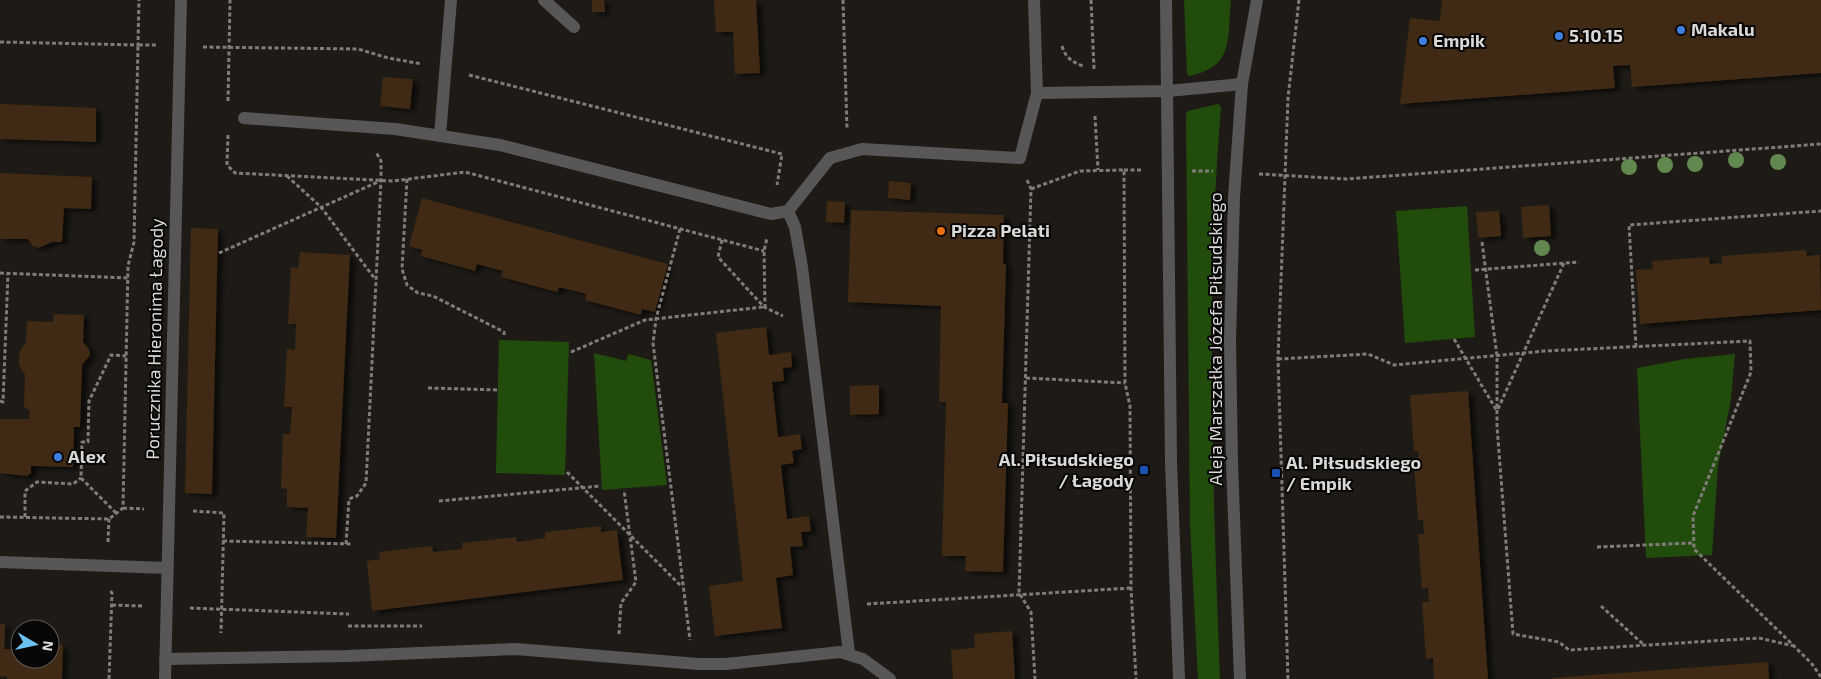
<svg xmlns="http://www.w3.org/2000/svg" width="1821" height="679" viewBox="0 0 1821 679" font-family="'Exo 2',sans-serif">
  <defs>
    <filter id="shadow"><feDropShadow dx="5.5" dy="3" stdDeviation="2.5" flood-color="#0009"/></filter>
  </defs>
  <rect width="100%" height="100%" fill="#1e1b17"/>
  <!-- green -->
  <g fill="#224c0b">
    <path d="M1184 0H1231C1227 38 1235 67 1189 76L1187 74Z"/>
    <path d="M1218 104 1221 107C1205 297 1213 489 1220 679H1198L1190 524 1186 114 1188 111Z"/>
    <path d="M1467 206 1475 337 1405 343 1396 211Z"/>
    <path d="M499 340 569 342 565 475 496 473Z"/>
    <path d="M594 353 626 361 628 354 651 360 667 485 602 490Z"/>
    <path d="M1735 354 1731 399 1718 466 1712 555 1646 558 1637 368 1685 359Z"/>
  </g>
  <!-- building -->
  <g fill="#3f2b12" filter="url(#shadow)">
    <path d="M592 0H604L605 12H592Z"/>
    <path d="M714 0H756L760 73 735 74 733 32H716Z"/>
    <path d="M1442 0H1821V73L1632 87 1630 65 1613 66 1615 88 1400 104 1410 18 1440 21Z"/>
    <path d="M383 77 413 79 410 109 380 106Z"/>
    <path d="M0 104 96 108V142L0 139Z"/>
    <path d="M0 173 92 177 91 209 64 208 62 242H52L38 248 33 246 27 239H0Z"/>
    <path d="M889 181 911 183 910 200 888 198Z"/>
    <path d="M422 198 668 264 655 312 642 309 641 315 585 300 586 294 559 287 557 292 501 277 503 271 477 264 475 271 421 256 422 250 409 246Z"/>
    <path d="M827 201 845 202 844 223 826 222Z"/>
    <path d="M1549 205 1551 236 1523 238 1521 207Z"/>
    <path d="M851 210 1004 215 1003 264H1006L1002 403H1008L1003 572 965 571 966 556H942L946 402H939L941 306 848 302Z"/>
    <path d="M1499 211 1501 236 1478 238 1476 212Z"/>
    <path d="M191 228 218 229 212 494 185 493Z"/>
    <path d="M1806 250 1807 256 1820 255 1821 310 1640 324 1636 270 1653 269 1652 261 1709 257 1710 264 1722 263V256Z"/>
    <path d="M300 252 350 255 336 538 306 537 308 508 287 507V489L281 488 283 434H290L292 407H284L287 349 295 350 296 324H288L291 267 298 268Z"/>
    <path d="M54 314 84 315 83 342 89 349 90 355 82 365 80 427H74L73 467 31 466V473L27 476 0 473V419H29L30 411 24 407 25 375 19 365V358L20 351 26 342 27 321 53 322Z"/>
    <path d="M766 327 769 355 791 352 792 367 783 368 784 381 772 382 778 437 800 434 802 449 792 451 794 463 781 465 787 519 809 516 811 531 801 532 803 546 790 547 793 575 776 578 782 628 715 636 709 586 743 581 716 333Z"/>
    <path d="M879 385V414L850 415V386Z"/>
    <path d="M1468 391 1488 679H1434L1433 658 1426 659 1422 602H1429L1428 588 1422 589 1418 534H1424L1423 520H1418L1414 464H1419L1418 451H1414L1410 395Z"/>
    <path d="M601 526V532L617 530 623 580 372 611 367 561 380 559 379 552 432 546 433 552 462 549V543L516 537 517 542 545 538V532Z"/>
    <path d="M0 624H5L4 649 20 650V659H50V644L63 645 62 679H7V677L0 676Z"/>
    <path d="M1012 631 1015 679H953L951 650 975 648 974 634Z"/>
    <path d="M1768 662 1769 679H1552V678Z"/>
  </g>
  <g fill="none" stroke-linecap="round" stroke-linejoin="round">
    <!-- path -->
    <g stroke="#7f7c79" stroke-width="3" stroke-dasharray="4 2.5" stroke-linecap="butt">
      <path d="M843 0 847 129"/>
      <path d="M1091 0 1094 69"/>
      <path d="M0 42 138 45 139 0"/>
      <path d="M1062 46C1065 57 1072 62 1083 66"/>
      <path d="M203 47 358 49 388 58 422 64"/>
      <path d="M469 75 782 154 777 185"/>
      <path d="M228 101 230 0"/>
      <path d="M1095 116 1098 170"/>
      <path d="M228 135 227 165 235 173 393 181 465 172 764 251"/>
      <path d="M1124 170H1143"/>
      <path d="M1192 171H1213"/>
      <path d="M1259 174 1347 179 1821 144"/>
      <path d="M287 176 321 207 375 279"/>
      <path d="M407 179 402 269 407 285 418 293 433 296 504 332V337"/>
      <path d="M1027 180 1031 189 1019 593 1031 612 1035 679"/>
      <path d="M1031 189 1080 171 1124 170 1125 383 1130 406 1131 588 1136 679"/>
      <path d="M680 229 656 319 653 343 690 640"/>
      <path d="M722 240 718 257 764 307 783 316"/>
      <path d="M1482 242 1497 356V426L1513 634 1559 642 1569 650 1759 638 1794 646"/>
      <path d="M219 253 380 181"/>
      <path d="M1475 270 1579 262"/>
      <path d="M0 273 128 278"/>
      <path d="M765 308 764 251 767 238"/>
      <path d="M1454 339 1497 411"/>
      <path d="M1636 347 1629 225 1821 211"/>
      <path d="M571 352 645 320 763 307"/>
      <path d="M1278 359 1368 354 1394 365 1545 351 1750 341 1751 372 1693 516 1694 549 1794 646 1812 664 1821 677"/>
      <path d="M1026 378 1125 383"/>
      <path d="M428 388 498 390"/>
      <path d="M0 401 3 402 8 273"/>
      <path d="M1498 409 1564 263"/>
      <path d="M567 472 682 587"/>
      <path d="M439 501 601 486"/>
      <path d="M123 508 144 509"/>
      <path d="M193 511 224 513 221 633"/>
      <path d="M116 513 81 478 82 442H88L89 401 111 355 126 356"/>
      <path d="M0 517 109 519 123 508 128 266 134 242 138 45H156"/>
      <path d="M25 517V491L37 482 73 484 81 478"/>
      <path d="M223 541 353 544"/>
      <path d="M108 542 109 519"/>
      <path d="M346 544 349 499 357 496 366 483 381 180V161L376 152"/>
      <path d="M1597 547 1693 543"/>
      <path d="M867 604 1131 588"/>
      <path d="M112 605 143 606"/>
      <path d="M1601 606 1644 645"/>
      <path d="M190 608 349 614"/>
      <path d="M348 626H422"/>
      <path d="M619 634 621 603 636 582 624 490"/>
      <path d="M109 679 112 593 110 590"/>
      <path d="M1288 679 1278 359 1288 98 1299 0"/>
    </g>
    <!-- minor -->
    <g stroke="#595657" stroke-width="12">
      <path d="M544 0 574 27"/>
      <path d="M1166 0 1171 462 1179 679"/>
      <path d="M1037 93 1168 91 1242 84"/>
      <path d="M244 118 395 129 500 145 771 214 788 211 830 158 862 149 1020 158 1037 93 1034 0"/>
      <path d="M440 136 451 0"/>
      <path d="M788 211 795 227 802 267 849 653"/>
      <path d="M0 562 167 568"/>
      <path d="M165 659 347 656 516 649 698 664H726L840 652 863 659 890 679"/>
      <path d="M165 679 181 0"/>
      <path d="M1240 679 1232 463 1230 340 1234 197 1242 84 1257 0"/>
    </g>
  </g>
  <!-- trees -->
  <g fill="#62884f">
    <circle cx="1736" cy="160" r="8"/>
    <circle cx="1778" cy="162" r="8"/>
    <circle cx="1695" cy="164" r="8"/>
    <circle cx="1665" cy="165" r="8"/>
    <circle cx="1629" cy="167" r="8"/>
    <circle cx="1542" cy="248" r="8"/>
  </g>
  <!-- markers -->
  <g fill="#3f7fe0" stroke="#070605" stroke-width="2">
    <circle cx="1681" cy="30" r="5"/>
    <circle cx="1559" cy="36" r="5"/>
    <circle cx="1423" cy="41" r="5"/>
    <circle cx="58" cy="457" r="5"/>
  </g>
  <circle fill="#e8710a" stroke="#070605" stroke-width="2" cx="941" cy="231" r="5"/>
  <g fill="#1a4fb4" stroke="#070605" stroke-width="2">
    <rect x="1139" y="465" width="10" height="10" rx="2.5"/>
    <rect x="1271" y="468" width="10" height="10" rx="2.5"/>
  </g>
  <g text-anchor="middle" stroke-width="4" stroke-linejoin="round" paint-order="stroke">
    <!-- poi labels -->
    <g font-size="18" font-weight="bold" fill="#dbd9d7" stroke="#070605" text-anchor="start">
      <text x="1691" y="36">Makalu</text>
      <text x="1569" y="42">5.10.15</text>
      <text x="1433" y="47">Empik</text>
      <text x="951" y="237">Pizza Pelati</text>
      <text x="68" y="463">Alex</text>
      <text x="1134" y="466" text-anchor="end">Al. Piłsudskiego<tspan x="1134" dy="21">/ Łagody</tspan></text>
      <text x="1286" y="469">Al. Piłsudskiego<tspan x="1286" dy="21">/ Empik</tspan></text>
    </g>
    <!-- street labels -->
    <g font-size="18" fill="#dbd9d7" stroke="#070605">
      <text transform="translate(155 339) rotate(-89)" y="6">Porucznika Hieronima Łagody</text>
      <text transform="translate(1216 339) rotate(-90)" y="6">Aleja Marszałka Józefa Piłsudskiego</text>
    </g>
  </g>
  <!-- north arrow -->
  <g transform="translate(35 644) rotate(99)"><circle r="24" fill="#070605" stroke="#5c5a59"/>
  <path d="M0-4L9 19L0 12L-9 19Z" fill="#6cc3f2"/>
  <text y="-8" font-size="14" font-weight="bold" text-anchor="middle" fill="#dbd9d7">N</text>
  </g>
</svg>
